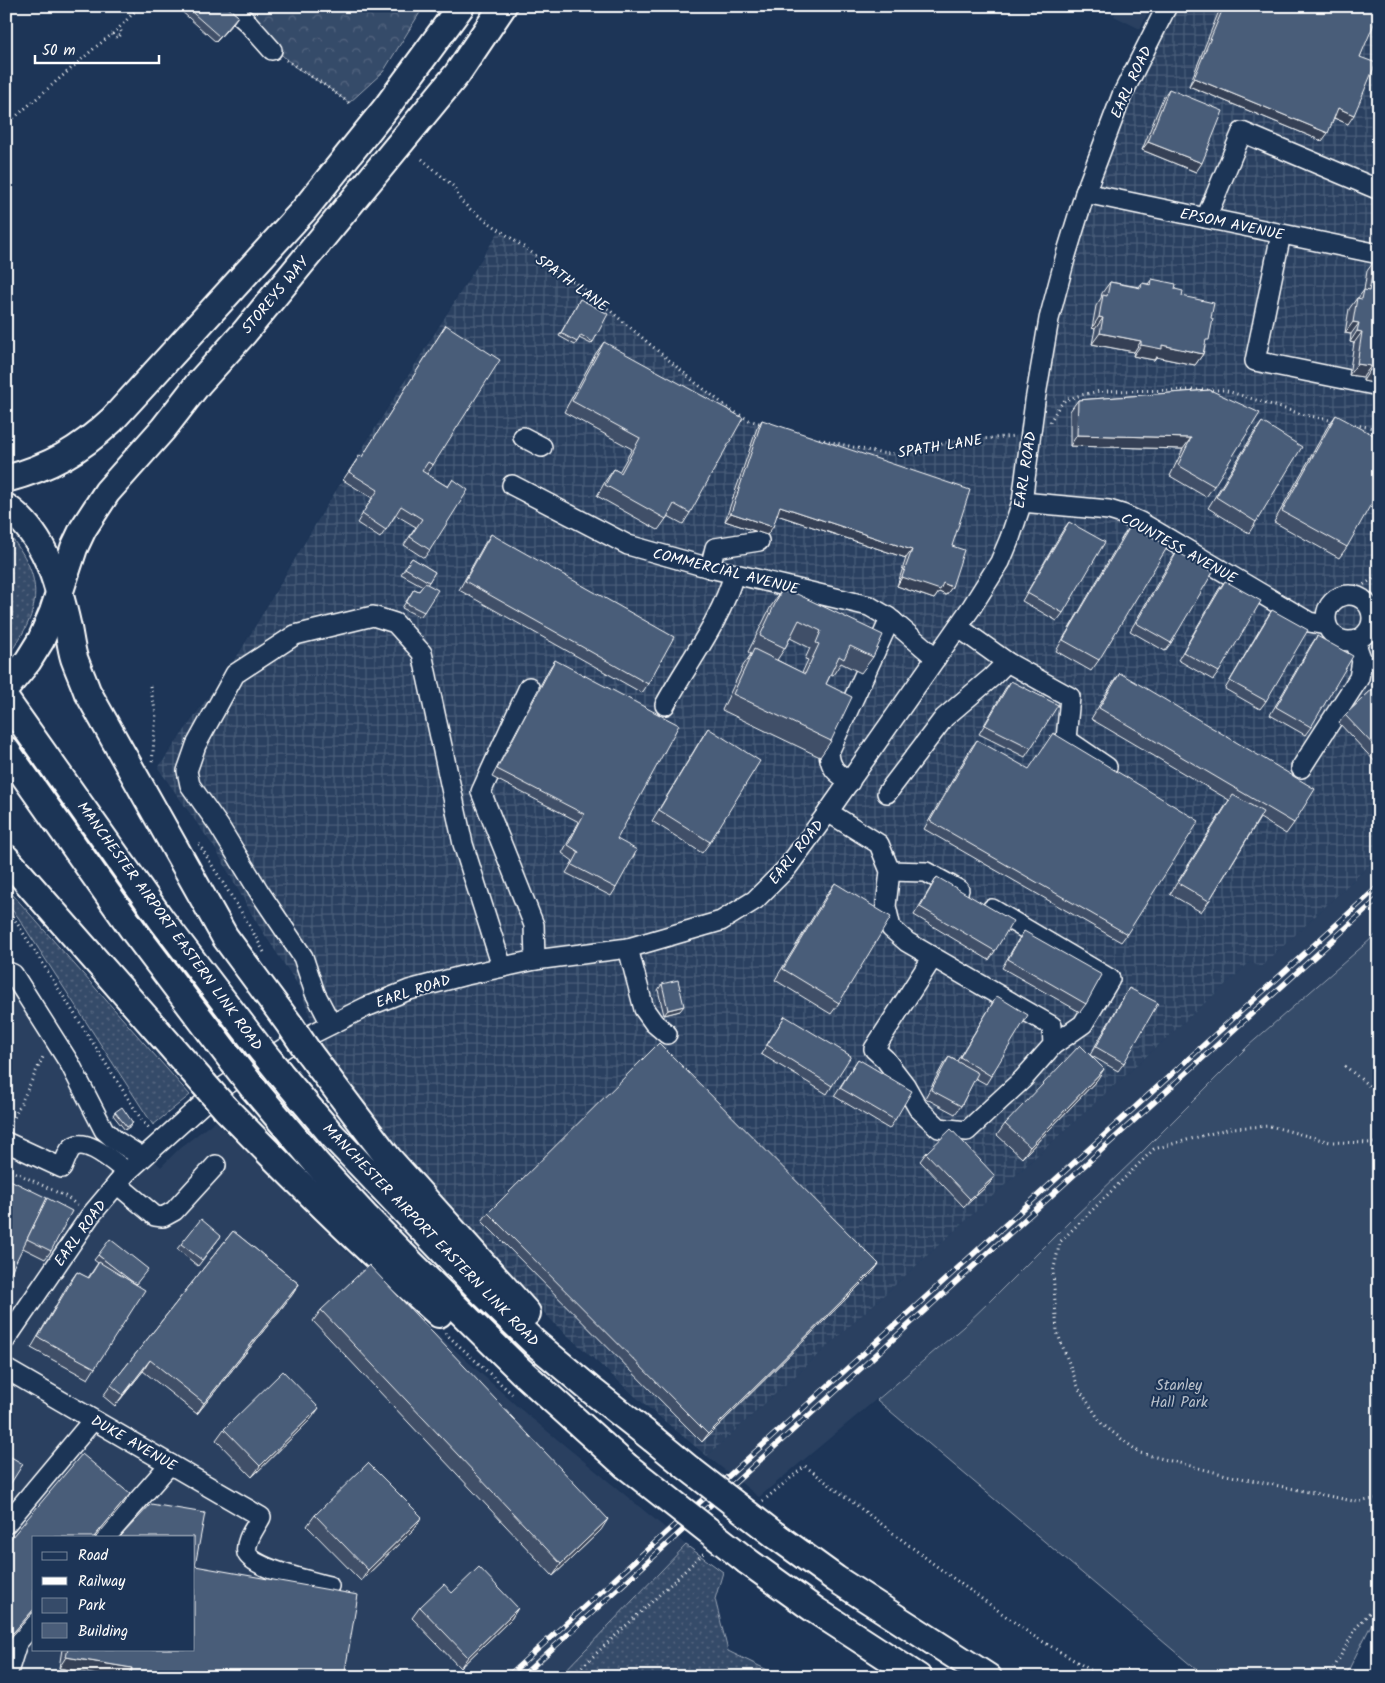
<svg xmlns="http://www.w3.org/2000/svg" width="1385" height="1683" viewBox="0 0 1385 1683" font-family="Kalam,sans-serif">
  <defs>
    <pattern id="industrial-grid" width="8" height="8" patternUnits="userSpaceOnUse" patternTransform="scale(1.25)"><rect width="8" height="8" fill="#2a4161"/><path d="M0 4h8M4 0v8" fill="none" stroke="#4a5e79"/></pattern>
    <pattern id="grass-dots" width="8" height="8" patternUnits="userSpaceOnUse" patternTransform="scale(1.25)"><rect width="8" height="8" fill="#364b69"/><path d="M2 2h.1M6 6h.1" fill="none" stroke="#546680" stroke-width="1.8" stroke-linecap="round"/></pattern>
    <pattern id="forest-crowns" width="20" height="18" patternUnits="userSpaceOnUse" patternTransform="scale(1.25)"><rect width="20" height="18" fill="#364b69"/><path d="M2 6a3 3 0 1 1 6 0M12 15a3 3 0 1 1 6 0" fill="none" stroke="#546680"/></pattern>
  </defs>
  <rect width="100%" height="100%" fill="#1d3557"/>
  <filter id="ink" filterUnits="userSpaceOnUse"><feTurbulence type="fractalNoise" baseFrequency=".02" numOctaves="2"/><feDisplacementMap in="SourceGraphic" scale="10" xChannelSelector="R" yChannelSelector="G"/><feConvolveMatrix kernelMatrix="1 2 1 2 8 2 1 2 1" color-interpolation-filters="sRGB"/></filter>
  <g filter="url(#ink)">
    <!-- built -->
    <g fill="#2a4161" fill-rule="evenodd">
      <path d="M1119 6H1151L1140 29 1114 16Z"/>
      <path d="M1379 856V932L1248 1046 1140 1154 963 1327 759 1497 707 1456 1250 962 1261 967Z"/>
      <path d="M6 954 113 1120 161 1167 180 1148 215 1121 352 1257 519 1408 686 1545 559 1677H6ZM34 1537H194V1649H34Z"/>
    </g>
    <!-- industrial -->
    <path fill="url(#industrial-grid)" d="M1167 6H1379V856L1261 967 1250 962 707 1456 645 1405 556 1325 440 1203 321 1048 300 988 255 920 216 850 158 768 240 652 327 505 499 231 588 292 696 383 731 410 749 420 879 453 897 454 917 451 949 442 967 439 1042 434 1035 401 1066 255Z"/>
    <!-- grass -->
    <g fill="url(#grass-dots)" stroke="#9aa5b4">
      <path d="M6 535 10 536C47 581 40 614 6 658Z"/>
      <path d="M6 887 190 1095 153 1125 18 917 6 903Z"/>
      <path d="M686 1545 723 1572 715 1599 728 1651 782 1677H559Z"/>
    </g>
    <!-- forest -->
    <path fill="url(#forest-crowns)" stroke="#9aa5b4" d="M229 6H424L383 72 349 103 326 86 295 67Z"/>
    <!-- green -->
    <path fill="#364b69" stroke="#9aa5b4" d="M1379 932V1609L1345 1677H1205L877 1400 963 1327 989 1302 1074 1217 1140 1154 1248 1046Z"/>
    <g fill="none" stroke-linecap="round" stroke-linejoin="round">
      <!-- minor casing -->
      <g stroke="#fff" stroke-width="22">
        <g id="minor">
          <path d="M229 6 248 23 272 50"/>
          <path d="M1085 193 1379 254"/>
          <path d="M1206 218 1242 132 1377 189"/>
          <path d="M1281 234 1255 361 1379 386"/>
          <path d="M523 437 542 447"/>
          <path d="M512 485 628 545 710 568 869 606 888 617 936 658"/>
          <path d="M1022 502 1109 510 1122 514 1140 522 1309 622 1326 625"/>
          <path d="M710 568 715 548 759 541"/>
          <circle cx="1349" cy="618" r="23"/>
          <path d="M958 627 1007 662 1070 697 1066 739 1107 767"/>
          <path d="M529 687 481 792 534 925 535 960"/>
          <path d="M665 705C688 662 721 621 734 574"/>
          <path d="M1301 768 1359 678 1362 661 1355 641"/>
          <path d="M850 782C837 773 830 769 829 752L886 628 893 621"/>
          <path d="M887 793 944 718 992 677 1007 662"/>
          <path d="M828 812 879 844 890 871 886 906 891 928 907 942 1052 1026 1053 1045 1023 1079 967 1131 939 1128 918 1108 905 1085 885 1059 874 1049 933 957"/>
          <path d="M890 871 926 872 959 890"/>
          <path d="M992 909 1110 979 1083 1024 1053 1045"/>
          <path d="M628 948 644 1009 654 1023 667 1034"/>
          <path d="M6 971 13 974 70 1064 104 1130 115 1140 142 1157"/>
          <path d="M331 1024 315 993 303 957 260 893 219 826 190 785 187 771 196 745 235 674 295 635 373 616 395 623 422 653 463 844 502 967"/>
          <path d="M6 1142 62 1168C64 1163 67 1155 70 1150 83 1133 116 1164 127 1172"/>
          <path d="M117 1184 155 1216 163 1217 174 1211 216 1165"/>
          <path d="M6 1339 90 1216 127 1172 217 1091 286 1047 366 1007 409 990 462 976 535 960 628 948 721 921 755 900 787 868 828 812 971 608 1000 562 1010 538 1022 502 1035 401 1049 319 1066 255 1085 193 1122 95 1167 6"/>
          <path d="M6 1369 261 1517C256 1527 244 1541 247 1553 252 1568 314 1582 329 1586"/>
          <path d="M6 1524 93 1420"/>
          <path d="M106 1537 170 1464"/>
          <path d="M8 1672 17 1643 34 1623"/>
        </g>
      </g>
      <!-- highway casing -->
      <g stroke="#fff" stroke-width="30">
        <g id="highway">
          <path d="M6 479C50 467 79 451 112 420L304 210 386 108 461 6"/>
          <path d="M6 507C46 535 58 583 68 628 70 638 71 648 74 658 78 669 83 680 87 691L225 937 290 1025"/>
          <path d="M6 688 28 661 41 640 53 612 74 548 83 529 107 492 163 429 198 384 244 333 457 74 503 6"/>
          <path d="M6 700 161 919 258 1046"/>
          <path d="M6 750 136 934 233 1062"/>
          <path d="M6 858 204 1084"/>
          <path d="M309 1053 389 1159 527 1313"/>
          <path d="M279 1072 332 1135 484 1294 535 1343 591 1390 653 1439"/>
          <path d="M254 1089 317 1164 365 1216 412 1264 521 1371 625 1465"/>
          <path d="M226 1109C295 1180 365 1249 439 1314"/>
          <path d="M775 1535 836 1579 988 1677"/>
          <path d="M747 1561 815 1610 918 1677"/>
        </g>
      </g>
      <!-- path -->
      <g stroke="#fff" stroke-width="3" stroke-dasharray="1 4" stroke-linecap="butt">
        <path d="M112 34 118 38 122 33 119 28"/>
        <path d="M286 60 326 86 349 103"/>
        <path d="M6 125 97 46 115 32 140 6"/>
        <path d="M422 159 453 186 461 201 471 210 588 292 696 383 731 410 749 420 762 424"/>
        <path d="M1050 422 1058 408 1065 400 1081 395 1100 391 1196 390H1224L1301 414 1334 421"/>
        <path d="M1350 424 1379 429"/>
        <path d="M819 439 879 453 897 454 917 451 949 442 1015 436"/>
        <path d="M1354 596 1363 585 1379 575"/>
        <path d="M150 686 156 714 152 764"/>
        <path d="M199 844 248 923 265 954"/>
        <path d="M6 909 13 917 143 1122 151 1130"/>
        <path d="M1345 1066 1379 1094"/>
        <path d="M10 1126 44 1055"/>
        <path d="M1379 1142 1374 1143 1330 1142 1270 1126 1231 1128 1154 1149 1060 1242 1053 1272 1057 1332 1079 1389 1102 1424 1140 1453 1226 1475 1358 1502 1379 1498"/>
        <path d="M6 1168 67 1197 78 1206"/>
        <path d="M445 1333 512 1394"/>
        <path d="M763 1501 805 1466 939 1568 1032 1635 1102 1677"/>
        <path d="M571 1677 704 1553"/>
        <path d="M1329 1677 1356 1628 1379 1602"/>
      </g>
      <!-- minor -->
      <use href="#minor" stroke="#1d3557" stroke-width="19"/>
      <!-- highway -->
      <use href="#highway" stroke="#1d3557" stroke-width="26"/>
      <!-- rail casing -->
      <g stroke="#fff" stroke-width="5.5">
        <g id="rail">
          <path d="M507 1677 1379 886"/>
          <path d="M521 1677 1379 898"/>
        </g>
      </g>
      <!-- rail -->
      <use href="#rail" stroke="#1d3557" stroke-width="4" stroke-dasharray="11" stroke-linecap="butt"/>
      <!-- highway-bridge casing -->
      <g stroke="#fff" stroke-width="30" stroke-linecap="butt">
        <g id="highway-bridge">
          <path d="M290 1025 309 1053"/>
          <path d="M258 1046 279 1072"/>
          <path d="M233 1062 254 1089"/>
          <path d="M204 1084 226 1109"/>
          <path d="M653 1439 687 1467 775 1535"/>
          <path d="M625 1465 747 1561"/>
        </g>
      </g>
      <!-- highway-bridge -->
      <use href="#highway-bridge" stroke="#1d3557" stroke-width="26"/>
    </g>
    <!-- wall -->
    <g fill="#405068" stroke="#fff" fill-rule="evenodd">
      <path d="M182 6H226L238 16 216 42 180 10Z"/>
      <path d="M1221 6H1379L1360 57 1348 124 1334 118 1322 141 1189 86Z"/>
      <path d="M1169 89 1196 172 1142 150 1163 98Z"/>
      <path d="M1375 260 1379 384 1363 381V377L1349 375 1354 343 1350 342 1351 334 1345 333 1349 309 1357 298H1358L1364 290 1367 271Z"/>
      <path d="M1152 279 1175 289 1182 296 1205 346 1203 354 1195 365 1156 357 1154 360 1133 356 1134 352 1092 344 1095 329 1092 328 1096 306 1101 298 1102 293 1110 282 1139 287 1142 283 1148 284Z"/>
      <path d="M580 299 593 342 591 344 579 338 575 345 559 336Z"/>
      <path d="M446 325 433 465 427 474 448 487 453 479 430 550 424 558 404 545 416 527 396 515 380 538 357 523 372 498 343 480 360 455 362 457Z"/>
      <path d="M604 342 690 513 683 524 668 516 658 530 597 496 606 480 614 469 619 472 632 449 564 412 596 353Z"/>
      <path d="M1210 390 1214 486 1206 497 1170 476 1183 449 1070 446V411L1078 400Z"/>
      <path d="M1336 415 1347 547 1339 558 1274 522 1328 426Z"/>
      <path d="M762 420 952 587 946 595 939 592 934 599 897 586 906 558 777 515 767 535 725 521 757 428Z"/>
      <path d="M1262 422 1256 522 1249 533 1208 508 1254 433Z"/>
      <path d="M1069 522 1063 613 1057 621 1022 601 1063 530Z"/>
      <path d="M1131 525 1099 660 1091 671 1056 651 1123 536Z"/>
      <path d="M491 534 648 684 642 693 459 590 485 543Z"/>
      <path d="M1177 552 1171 643 1165 651 1130 631 1171 560Z"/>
      <path d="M412 558 435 572 427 585 424 612 420 617 402 608 414 589 419 591 423 586 401 574Z"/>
      <path d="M1225 581 1219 672 1213 680 1178 660 1219 589Z"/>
      <path d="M781 591 873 657 861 673 841 663 833 675 831 674 826 684 831 741 820 757 722 710 743 666 751 654 748 652 770 608ZM790 638 810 648 805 659 808 660 802 673 777 660 785 648Z"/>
      <path d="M1272 610 1266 701 1260 709 1225 689 1266 619Z"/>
      <path d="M1317 636 1311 727 1305 735 1270 715 1311 645Z"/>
      <path d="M555 660 617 839 616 888 611 896 566 873 573 861 562 853 579 822 492 777 549 669Z"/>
      <path d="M1120 673 1294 823 1286 834 1260 818 1209 901 1201 912 1170 894 1229 800 1091 719 1112 684Z"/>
      <path d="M1011 681 1031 748 1025 757 979 734 1005 689Z"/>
      <path d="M1379 683V766L1339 723 1345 715Z"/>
      <path d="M708 728 710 842 702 853 652 821 701 739Z"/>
      <path d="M977 740 1127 934 1121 942 924 829 971 748Z"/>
      <path d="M937 877 995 951 989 960 914 915Z"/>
      <path d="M835 883 839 1003 831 1014 775 980 827 894Z"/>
      <path d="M1024 931 1086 1004 1080 1012 1002 968 1018 940Z"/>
      <path d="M662 984 680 1011 664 1015 658 990Z"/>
      <path d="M1129 988 1124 1063 1118 1071 1090 1055 1124 996Z"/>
      <path d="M997 996 991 1076 986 1084 975 1078 961 1106 955 1114 925 1098 943 1065 949 1057 957 1061Z"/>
      <path d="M785 1016 832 1086 827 1094 761 1054Z"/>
      <path d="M858 1059 895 1120 889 1129 834 1096Z"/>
      <path d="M1097 1080 1022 1158 997 1135 1005 1124Z"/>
      <path d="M115 1112 132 1125 125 1130 113 1115Z"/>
      <path d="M926 1153 995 1176 989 1184 964 1207 920 1161Z"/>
      <path d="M6 1178 51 1251 45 1259 23 1248Z"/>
      <path d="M488 1213 873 1272 702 1442 482 1221Z"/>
      <path d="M233 1231 299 1284 292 1295 197 1414 143 1371 115 1406 103 1396 111 1385Z"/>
      <path d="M221 1236 198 1266 177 1249 181 1244Z"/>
      <path d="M98 1255 137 1285 95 1368 88 1379 31 1348 69 1283 77 1272 88 1278 98 1263 94 1260Z"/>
      <path d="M321 1310 601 1530 553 1576 313 1321Z"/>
      <path d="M311 1419 252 1477 216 1440 224 1429Z"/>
      <path d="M130 1494 123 1505 34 1537V1611L6 1643V1544Z"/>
      <path d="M315 1515 422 1517 414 1529 361 1581 307 1526Z"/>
      <path d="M195 1566 344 1677H109L59 1668 62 1649H194Z"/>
      <path d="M452 1593 518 1608 511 1619 460 1668 412 1618 420 1607Z"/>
    </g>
    <!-- shaded-wall -->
    <g fill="#344155" stroke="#fff">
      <path d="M238 16 234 22 216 42 220 37Z"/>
      <path d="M1194 78 1328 133 1322 141 1189 86Z"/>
      <path d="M1338 108 1354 115 1348 124 1332 117Z"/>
      <path d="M1148 142 1202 163 1196 172 1142 150Z"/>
      <path d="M1099 317 1103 318 1095 329 1092 328Z"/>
      <path d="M1353 322 1359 323 1351 334 1345 333Z"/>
      <path d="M1357 331 1362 332 1354 343 1350 342Z"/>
      <path d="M1100 333 1141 341 1134 352 1092 344Z"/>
      <path d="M1141 345H1162L1203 354 1195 365 1156 357 1154 360 1133 356Z"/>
      <path d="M1357 364 1371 366 1363 377 1349 375Z"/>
      <path d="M1370 370 1379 371V384L1363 381Z"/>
      <path d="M1077 435 1191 438 1183 449 1070 446Z"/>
      <path d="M780 506 912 550 906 558 774 514Z"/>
      <path d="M731 513 773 527 767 535 725 521Z"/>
      <path d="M902 577 943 583 952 587 946 595 939 592 934 599 897 586Z"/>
      <path d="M684 1006 680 1011 664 1015 668 1010Z"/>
      <path d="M1104 1069 1097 1080 1022 1158 1030 1147Z"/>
      <path d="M995 1176 989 1184 964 1207 970 1199Z"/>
      <path d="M879 1264 873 1272 702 1442 708 1434Z"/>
      <path d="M299 1284 292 1295 197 1414 204 1403Z"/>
      <path d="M150 1360 143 1371 115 1406 123 1395Z"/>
      <path d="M319 1408 311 1419 252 1477 260 1466Z"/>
      <path d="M130 1494 123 1505 96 1537H94Z"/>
      <path d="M422 1517 414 1529 361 1581 368 1570Z"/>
      <path d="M608 1519 601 1530 553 1576 561 1564Z"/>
      <path d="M518 1608 511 1619 460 1668 468 1657Z"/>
      <path d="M34 1609V1611L6 1643 13 1633Z"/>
      <path d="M66 1657 132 1668 126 1677H109L59 1668Z"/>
    </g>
    <!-- building -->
    <g fill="#4a5d79" stroke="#fff">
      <path d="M185 6H226L238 16 220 37Z"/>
      <path d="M1224 6H1379V12L1360 57 1376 63 1354 115 1338 108 1328 133 1194 78Z"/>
      <path d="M1169 89 1223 111 1202 163 1148 142Z"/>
      <path d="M1375 260H1379V371L1370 370 1371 366 1357 364 1362 332 1357 331 1359 323 1353 322 1357 298 1362 299 1364 290 1369 291Z"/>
      <path d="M1152 279 1176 284 1175 289 1183 291 1182 296 1214 303 1211 318 1213 319 1209 340H1206L1203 354 1162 345V349L1141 345V341L1100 333 1103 318 1099 317 1103 295 1107 296 1110 282 1141 288 1142 283 1151 285Z"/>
      <path d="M580 299 608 314 593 342 581 335 577 342 561 333Z"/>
      <path d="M446 325 500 360 433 465 428 462 422 471 448 487 453 479 468 490 430 550 410 537 422 519 401 506 386 530 362 514 378 490 349 472 360 455 362 457Z"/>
      <path d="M604 342 743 418 690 513 674 504 666 519 605 485 614 469 621 473 640 438 572 401Z"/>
      <path d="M1210 390 1260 413 1214 486 1178 465 1191 438 1077 435 1078 400Z"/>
      <path d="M1336 415 1379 438V490L1347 547 1282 511Z"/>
      <path d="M762 420 970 490 952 546 964 550 952 587 943 583 940 590 902 577 912 550 780 506 773 527 731 513Z"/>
      <path d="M1262 422 1302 447 1256 522 1216 497Z"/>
      <path d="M1069 522 1105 542 1063 613 1027 593Z"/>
      <path d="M1131 525 1168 546 1099 660 1063 640Z"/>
      <path d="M491 534 674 637 648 684 465 581Z"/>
      <path d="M1177 552 1213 572 1171 643 1136 623Z"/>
      <path d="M412 558 435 572 429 582 405 568Z"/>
      <path d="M1225 581 1261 601 1219 672 1183 652Z"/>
      <path d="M425 583 438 590 424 612 406 603 414 589 419 591Z"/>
      <path d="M781 591 797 594 883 635 873 657 850 646 844 659 839 656 826 684 852 697 831 741 733 694 754 649 805 674 819 644 816 643 821 631 799 620 785 648 760 636Z"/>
      <path d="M1272 610 1308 630 1266 701 1230 681Z"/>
      <path d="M1317 636 1353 656 1311 727 1276 707Z"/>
      <path d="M555 660 679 725 617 839 637 850 616 888 572 865 579 852 568 845 584 814 497 769Z"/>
      <path d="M1120 673 1315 789 1294 823 1099 708Z"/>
      <path d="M1011 681 1058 705 1031 748 985 725Z"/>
      <path d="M1379 683V751L1345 715Z"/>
      <path d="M708 728 760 761 710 842 659 810Z"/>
      <path d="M1053 733 1199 821 1127 934 930 821 977 740 1029 769Z"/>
      <path d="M1233 795 1263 812 1209 901 1178 883Z"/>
      <path d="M937 877 1013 921 995 951 920 907Z"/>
      <path d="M835 883 891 917 839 1003 783 969Z"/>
      <path d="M1024 931 1102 975 1086 1004 1008 959Z"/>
      <path d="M678 980 684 1006 668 1010 662 984Z"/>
      <path d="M1129 988 1158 1003 1124 1063 1096 1047Z"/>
      <path d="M997 996 1028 1015 991 1076 960 1057Z"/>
      <path d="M785 1016 851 1056 832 1086 767 1045Z"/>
      <path d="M659 1043 879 1264 708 1434 488 1213Z"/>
      <path d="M1080 1045 1104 1069 1030 1147 1005 1124Z"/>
      <path d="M949 1057 978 1073 961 1106 931 1090Z"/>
      <path d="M858 1059 912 1091 895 1120 840 1088Z"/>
      <path d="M122 1107 133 1123 127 1127 115 1112Z"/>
      <path d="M951 1129 995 1176 970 1199 926 1153Z"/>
      <path d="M6 1178 47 1198 6 1282Z"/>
      <path d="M47 1198 72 1211 51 1251 27 1239Z"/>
      <path d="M201 1219 221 1236 202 1260 181 1244Z"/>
      <path d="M233 1231 299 1284 204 1403 150 1360 123 1395 111 1385Z"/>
      <path d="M110 1239 148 1269 136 1284 130 1280 98 1255Z"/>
      <path d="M99 1262 145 1290 95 1368 38 1337 77 1272 89 1278Z"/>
      <path d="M369 1265 608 1519 561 1564 321 1310Z"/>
      <path d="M283 1371 319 1408 260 1466 224 1429Z"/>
      <path d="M6 1454 23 1464 6 1491Z"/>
      <path d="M82 1454 130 1494 94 1537H34V1609L13 1633 6 1628V1544Z"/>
      <path d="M368 1463 422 1517 368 1570 315 1515Z"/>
      <path d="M151 1504 205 1513 195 1566 358 1595 344 1677H137L131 1676 132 1668 66 1657 68 1649H194V1537H120Z"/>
      <path d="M479 1567 518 1608 468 1657 420 1607 444 1584 452 1593Z"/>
    </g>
  </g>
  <g text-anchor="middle" stroke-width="4" stroke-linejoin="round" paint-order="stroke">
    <!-- street labels -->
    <g font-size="15" fill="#fff" stroke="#1d3557">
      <text transform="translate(1131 82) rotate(-65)" y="5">EARL ROAD</text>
      <text transform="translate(1232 224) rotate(12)" y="5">EPSOM AVENUE</text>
      <text transform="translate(572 283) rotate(36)" y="5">SPATH LANE</text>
      <text transform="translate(275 295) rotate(-50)" y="5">STOREYS WAY</text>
      <text transform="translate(940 446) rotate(-9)" y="5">SPATH LANE</text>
      <text transform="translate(1025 470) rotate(-81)" y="5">EARL ROAD</text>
      <text transform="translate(1179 548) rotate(29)" y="5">COUNTESS AVENUE</text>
      <text transform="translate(726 571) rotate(14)" y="5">COMMERCIAL AVENUE</text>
      <text transform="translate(796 852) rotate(-51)" y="5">EARL ROAD</text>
      <text transform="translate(170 926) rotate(54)" y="5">MANCHESTER AIRPORT EASTERN LINK ROAD</text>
      <text transform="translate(413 991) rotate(-18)" y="5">EARL ROAD</text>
      <text transform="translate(80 1233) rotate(-54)" y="5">EARL ROAD</text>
      <text transform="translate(431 1235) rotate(46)" y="5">MANCHESTER AIRPORT EASTERN LINK ROAD</text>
      <text transform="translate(134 1443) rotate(30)" y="5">DUKE AVENUE</text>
    </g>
    <!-- park labels -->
    <g font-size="15" fill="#b9c0ca" stroke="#1d3557">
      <text x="1179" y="1390">Stanley<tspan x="1179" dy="17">Hall Park</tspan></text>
    </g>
  </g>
  <!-- margin -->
  <rect width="1385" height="1683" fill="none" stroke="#1d3557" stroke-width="25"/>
  <rect x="12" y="12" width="1360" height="1658" fill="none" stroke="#fff" stroke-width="2" filter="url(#ink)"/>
  <!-- legend -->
  <rect x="32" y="1536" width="162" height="115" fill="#1d3557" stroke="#77869a"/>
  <rect x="42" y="1552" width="25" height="8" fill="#1d3557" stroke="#77869a"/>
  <text x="78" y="1560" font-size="15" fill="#ffffff">Road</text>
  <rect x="42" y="1577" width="25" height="8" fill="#ffffff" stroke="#77869a"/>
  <text x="78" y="1586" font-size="15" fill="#ffffff">Railway</text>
  <rect x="42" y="1598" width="25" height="15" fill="#364b69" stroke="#77869a"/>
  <text x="78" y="1610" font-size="15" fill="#ffffff">Park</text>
  <rect x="42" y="1623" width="25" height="15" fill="#4a5d79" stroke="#77869a"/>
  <text x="78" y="1636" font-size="15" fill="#ffffff">Building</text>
  <!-- scale -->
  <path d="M35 55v8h124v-8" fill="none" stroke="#ffffff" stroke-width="2.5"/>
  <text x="42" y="55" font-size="15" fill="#ffffff" stroke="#1d3557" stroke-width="4" paint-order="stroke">50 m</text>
</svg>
